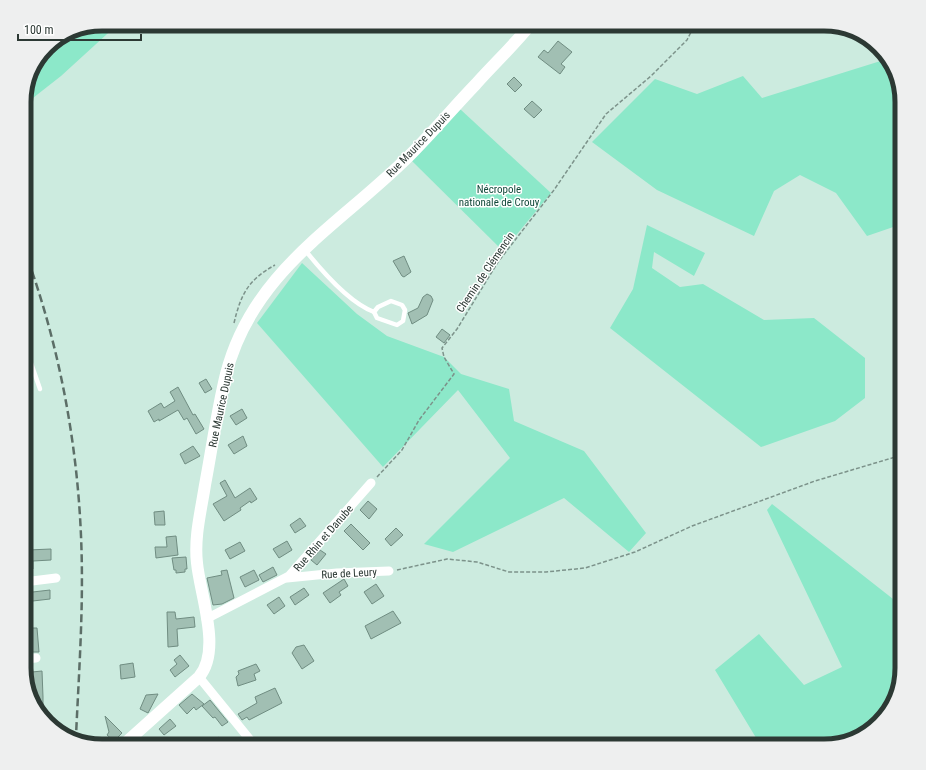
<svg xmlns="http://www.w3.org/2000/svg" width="926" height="770" viewBox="0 0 926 770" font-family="'Roboto Condensed',sans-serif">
  <rect width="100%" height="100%" fill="#ccebdf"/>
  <!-- green -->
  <g fill="#8ce8c9">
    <path d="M102 24H118L61 76 24 105C24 84 33 58 50 44 56 39 92 28 102 24Z"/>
    <path d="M887 59 896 72 902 102V224L867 236 836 193 800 175 774 191 754 236 657 190 592 142 655 79 697 94 743 76 762 98Z"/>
    <path d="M460 109 551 193 503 251 412 161Z"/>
    <path d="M647 225 705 253 694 276 654 252 652 268 680 287 703 284 764 320 814 318 865 358V398L835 421 761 447 610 328 633 289Z"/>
    <path d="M302 263 357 314 387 336 444 357 461 374 509 389 514 421 584 451 646 533 629 552 564 498 453 552 424 544 510 458 458 390 383 467 257 323Z"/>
    <path d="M772 504 902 606V668L883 720 854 740 824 746H761L715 670 759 634 804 685 842 667 767 510Z"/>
  </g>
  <!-- building -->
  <g fill="#a1bfb3" stroke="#708d82">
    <path d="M558 41 572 52 561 64 565 67 560 74 538 57 544 50 548 53Z"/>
    <path d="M514 77 522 85 515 92 507 84Z"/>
    <path d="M532 101 542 110 534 118 524 109Z"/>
    <path d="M404 256 411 272 404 277 402 276 393 261Z"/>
    <path d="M427 294 431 296 433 300 427 315 412 324 408 313 418 308 423 297Z"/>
    <path d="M442 329 450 335 444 343 436 337Z"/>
    <path d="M206 379 212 389 205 393 199 383Z"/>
    <path d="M178 387 193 415 195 414 204 429 196 434 187 418 184 420 178 410 159 421V419L154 422 148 411 161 403 164 408 175 401 170 392Z"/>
    <path d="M242 409 247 418 236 425 230 416Z"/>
    <path d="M243 436 247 446 234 454 228 445Z"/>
    <path d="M193 446 200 456 185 464 180 454Z"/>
    <path d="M225 480 235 498 250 488 257 499 251 503 250 501 240 508 241 510 224 521 213 504 227 496 220 483Z"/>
    <path d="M368 501 377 509 369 519 360 510Z"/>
    <path d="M164 511 165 525H155L154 512Z"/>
    <path d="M300 518 306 526 295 533 290 525Z"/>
    <path d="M351 524 370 543 363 550 344 531Z"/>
    <path d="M396 528 403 535 391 546 385 539Z"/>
    <path d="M176 536 178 555 156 558 155 547H167L166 537Z"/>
    <path d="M287 541 292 550 279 558 273 549Z"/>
    <path d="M240 542 245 551 230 559 225 550Z"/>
    <path d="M51 549V560L33 561V569H24V560H28V550Z"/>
    <path d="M320 550 326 554 317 565 311 560Z"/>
    <path d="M186 557 187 569H185V572L176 573V570H174L172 558Z"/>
    <path d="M273 567 277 575 263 582 259 575Z"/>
    <path d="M227 570 234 598 222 604 213 605 207 578 222 575 221 571Z"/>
    <path d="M254 570 259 580 245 587 240 577Z"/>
    <path d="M344 579 348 586 339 592 341 595 330 603 323 593Z"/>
    <path d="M376 584 384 596 372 604 364 592Z"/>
    <path d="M304 588 309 595 295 605 290 597Z"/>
    <path d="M50 590V599L24 602V593Z"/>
    <path d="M279 597 285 606 274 614 267 605Z"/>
    <path d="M393 611 401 623 371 639 365 626Z"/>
    <path d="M167 612H175L176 619 194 617 195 627 177 629 178 646 168 647Z"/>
    <path d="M29 628H37L39 652H32L31 649H29L27 634 30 633Z"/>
    <path d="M304 645 314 661 302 669 292 653 296 647Z"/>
    <path d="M180 655 189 666 175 677 170 670 177 664 174 660Z"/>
    <path d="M133 663 135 677 121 679 120 665Z"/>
    <path d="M256 664 260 671 254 674 256 680 238 686 236 677 239 674 238 671Z"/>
    <path d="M42 671 43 697V717L32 702V672Z"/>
    <path d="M275 688 282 703 249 720 247 717 242 720 238 714 257 703 255 697Z"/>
    <path d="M158 694 148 713 140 709 146 695Z"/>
    <path d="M192 694 204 704 196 710 194 707 187 714 179 705Z"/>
    <path d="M210 700 228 722 222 726 215 717 213 718 202 706Z"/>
    <path d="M105 716 122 733 114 741 107 735 109 732Z"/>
    <path d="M170 719 176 726 164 735 159 729Z"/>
    <path d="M219 737 226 746H208Z"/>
  </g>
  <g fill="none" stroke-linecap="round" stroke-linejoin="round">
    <!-- path -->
    <g stroke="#7c928a" stroke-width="1.5" stroke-dasharray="4 2" stroke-linecap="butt">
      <path d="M731 24 738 27 804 29 829 26"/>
      <path d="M234 323C241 294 248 280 275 265"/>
      <path d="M377 477 402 450 419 420 454 374 444 357 442 348 457 329 498 262 554 190 606 114 651 76 687 40 695 24"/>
      <path d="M397 570 447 559 477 562 509 572H546L585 568 635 552 692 526 815 481 902 455"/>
    </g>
    <!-- lane -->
    <g stroke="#fff" stroke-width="4.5">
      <path d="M305 250C321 270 350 303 374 312"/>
      <path d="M391 301 402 305 405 310 403 321 397 325 377 318 374 312 378 307Z"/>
      <path d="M24 343 40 389"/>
    </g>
    <!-- street -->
    <g stroke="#fff" stroke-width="9">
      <path d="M287 578 337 573 389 571"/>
      <path d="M24 582 56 578"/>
      <path d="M206 619 289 576 371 483"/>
      <path d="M24 659 36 658"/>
      <path d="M199 677 255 746"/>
    </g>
    <!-- secondary -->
    <path stroke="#fff" stroke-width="12" d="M122 746 199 677C222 650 200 595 197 563 194 537 201 511 205 485 212 448 217 411 226 374 253 270 339 226 409 156 432 133 453 108 476 84 494 64 514 45 531 24"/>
    <!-- rail -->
    <path stroke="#5c6e67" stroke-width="2.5" stroke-dasharray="8 4" stroke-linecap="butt" d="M24 249C58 340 77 439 81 536 84 603 79 670 76 736"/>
  </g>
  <g text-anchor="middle" stroke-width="3" stroke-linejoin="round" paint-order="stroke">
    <!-- street labels -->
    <g font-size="11" fill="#2c3934" stroke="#fff">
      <text transform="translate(418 144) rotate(-46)" y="4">Rue Maurice Dupuis</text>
      <text transform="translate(485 272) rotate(-56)" y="4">Chemin de Clémencin</text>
      <text transform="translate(221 405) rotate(-78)" y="4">Rue Maurice Dupuis</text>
      <text transform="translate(323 538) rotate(-49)" y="4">Rue Rhin et Danube</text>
      <text transform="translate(349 573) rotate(-3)" y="4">Rue de Leury</text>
    </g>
    <!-- park labels -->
    <g font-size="11" fill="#11493a" stroke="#fff">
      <text x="499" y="193">Nécropole<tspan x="499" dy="13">nationale de Crouy</tspan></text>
    </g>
  </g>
  <!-- crop -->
  <path d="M0 0H926V770H0ZM102 31H824A71 71 0 0 1 895 102V668A71 71 0 0 1 824 739H102A71 71 0 0 1 31 668V102A71 71 0 0 1 102 31Z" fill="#eeefef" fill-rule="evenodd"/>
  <path fill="none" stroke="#2c3934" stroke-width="5" d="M102 31H824A71 71 0 0 1 895 102V668A71 71 0 0 1 824 739H102A71 71 0 0 1 31 668V102A71 71 0 0 1 102 31Z"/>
  <!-- scale -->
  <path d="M18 34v6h123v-6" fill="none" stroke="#2c3934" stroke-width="2"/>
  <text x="24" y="34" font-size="12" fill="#2c3934" stroke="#ffffff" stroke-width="3" paint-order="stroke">100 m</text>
</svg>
